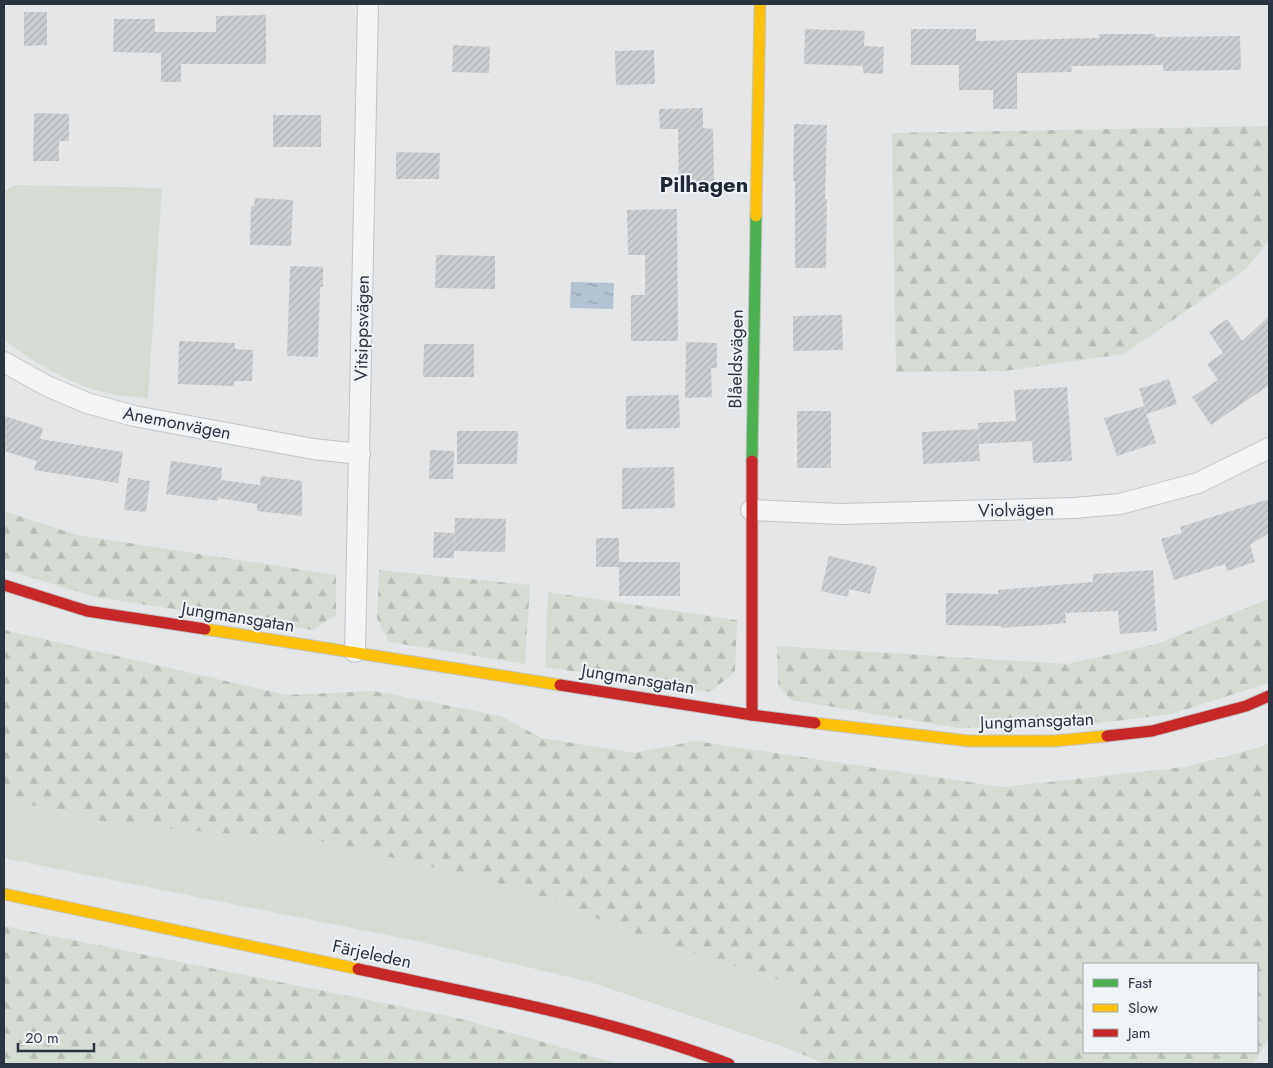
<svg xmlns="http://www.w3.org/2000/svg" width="1273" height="1068" viewBox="0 0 1273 1068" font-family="Jost,sans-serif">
  <defs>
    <pattern id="forest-firs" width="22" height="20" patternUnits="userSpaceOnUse" patternTransform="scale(1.25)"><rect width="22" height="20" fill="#d5dcd4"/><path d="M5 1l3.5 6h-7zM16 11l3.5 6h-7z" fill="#b7bdb7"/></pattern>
    <pattern id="water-ripples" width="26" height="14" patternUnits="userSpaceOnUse" patternTransform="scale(1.25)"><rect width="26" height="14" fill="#b4c3d2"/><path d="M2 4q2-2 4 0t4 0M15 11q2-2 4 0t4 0" fill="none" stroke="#939fac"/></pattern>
    <pattern id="building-hatch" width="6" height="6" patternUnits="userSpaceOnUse" patternTransform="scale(1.25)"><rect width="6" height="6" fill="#ccced0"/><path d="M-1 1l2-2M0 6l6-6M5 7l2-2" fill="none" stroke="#afb2b4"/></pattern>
  </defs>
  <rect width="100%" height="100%" fill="#e4e6e8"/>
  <!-- grass -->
  <g fill="#d5dcd4">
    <path d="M15 185 162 188 148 399C132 396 114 395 98 391 64 380 32 362 4 339V191Z"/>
    <path d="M4 799 116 824 327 842 518 888 661 943 799 986 793 1050 590 982 421 942 4 858Z"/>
  </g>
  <!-- forest -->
  <g fill="url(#forest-firs)" fill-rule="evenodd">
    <path d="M1269 126V240L1246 269 1124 354 1004 371 896 372 892 133Z"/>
    <path d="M4 511 77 535 336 575V615L312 630 95 597 4 569Z"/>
    <path d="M379 570 530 585 525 664 389 642 377 618Z"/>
    <path d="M548 592 737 620 735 672 710 692 545 667Z"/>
    <path d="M1269 599V683L1171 714 1060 728H958L792 700 778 686 777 646 1067 664 1157 644Z"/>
    <path d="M4 630 286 695 374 691 501 716 541 738 635 753 695 741 1002 787 1185 767 1261 747 1269 743V1039L1253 1064H824L793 1050 799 986 661 943 518 888 327 842 116 824 4 799ZM1257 964V1052H1084V964Z"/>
    <path d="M4 926 462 1019 620 1064H4Z"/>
  </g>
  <!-- water -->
  <path fill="url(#water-ripples)" d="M571 282 614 283 613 309 570 308Z"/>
  <!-- building -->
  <g fill="url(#building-hatch)">
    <path d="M24 12H47V45L24 46Z"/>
    <path d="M266 15V64H181V82H161V53L113 52 114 19H155V32H216V16Z"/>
    <path d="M805 29 865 31 864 46 884 47 883 74 863 73V66L804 64Z"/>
    <path d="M911 29H976V41L1099 38V34H1155V37L1240 36 1241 70 1163 71V65L1071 66 1072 72 1017 73V109H993V90H959V65H911Z"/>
    <path d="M453 45 490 47 489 73 452 72Z"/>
    <path d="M654 50 655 84 616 85 615 51Z"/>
    <path d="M703 108V128L713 129 714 187H679L678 129H660L659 109Z"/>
    <path d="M39 113 69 114V141H59V161H33L34 114Z"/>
    <rect x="273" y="115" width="48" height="32"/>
    <path d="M794 124 827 125 825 199H827L826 268H795V181H793Z"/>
    <path d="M396 152 440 153 439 179H396Z"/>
    <path d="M255 198 293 200 291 246 250 245 251 206H254Z"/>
    <path d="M677 209 678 341H631V295H645V255H628L627 210Z"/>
    <path d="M436 255 495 256V289L435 288Z"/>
    <path d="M290 266 323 267V287H320L318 357 287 356Z"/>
    <path d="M842 315 843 350 793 351V316Z"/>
    <path d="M1269 316V385L1211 425 1192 397 1218 380 1207 364 1223 353 1209 332 1227 319 1242 341Z"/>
    <path d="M179 341 235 343V349L253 350 252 381H234V386L178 384Z"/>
    <path d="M686 342 717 343V368H711L712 397 685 398Z"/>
    <path d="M424 344H474V377H423Z"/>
    <path d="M1169 379 1177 404 1147 414 1139 389Z"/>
    <path d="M1067 387 1072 461 1033 463 1032 441 979 444 978 423 1016 421 1014 390Z"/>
    <path d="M679 395 680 428 626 429V396Z"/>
    <path d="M1144 406 1156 443 1117 456 1104 418Z"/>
    <rect x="797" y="411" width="34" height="57"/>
    <path d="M4 416 43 428 40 439 123 452 118 483 34 470 37 461 4 451Z"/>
    <path d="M978 429 980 461 923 464 922 432Z"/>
    <path d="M457 431H518L517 464H457Z"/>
    <path d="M430 450 454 451 453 479H429Z"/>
    <path d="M171 461 222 468 221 480 260 485 261 476 302 481V516L257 511V504L218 498V501L166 494Z"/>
    <path d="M674 467 675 508 622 509V468Z"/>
    <path d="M128 478 150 481 146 512 124 510Z"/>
    <path d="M1269 499V533L1250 545 1255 562 1227 571 1225 564 1174 580 1161 539 1182 533 1180 527Z"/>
    <path d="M455 518 506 519 505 552 454 551Z"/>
    <path d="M434 532 454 533V558H433Z"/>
    <path d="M596 538H619V562H680V596H619V567H596Z"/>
    <path d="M829 556 877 567 870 594 849 589 848 597 821 591Z"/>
    <path d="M1153 570 1157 631 1120 634 1118 611 1065 613 1066 623 1042 625 1001 628V626L946 625V593L998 594V590L1093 582V574Z"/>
  </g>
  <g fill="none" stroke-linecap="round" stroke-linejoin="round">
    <!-- street casing -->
    <g stroke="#c2c4c6" stroke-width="22">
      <g id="street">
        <path d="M4 362 47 386 87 403 134 416 313 449 360 454"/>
        <path d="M751 510 840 514 1074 508 1120 504 1198 483 1269 448"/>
        <path d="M355 652 368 4"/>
      </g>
    </g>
    <!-- fast casing -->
    <g stroke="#c2c4c6" stroke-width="13">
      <path id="fast" d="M752 461 756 216"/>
    </g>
    <!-- slow casing -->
    <g stroke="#c2c4c6" stroke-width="13">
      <g id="slow">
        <path d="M756 216 760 4"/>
        <path d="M205 629 560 685"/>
        <path d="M815 723 969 741H1054L1107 736"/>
        <path d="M4 894 358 969"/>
      </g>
    </g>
    <!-- jam casing -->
    <g stroke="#c2c4c6" stroke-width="13">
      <g id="jam">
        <path d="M752 461V715"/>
        <path d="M4 585 87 611 205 629"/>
        <path d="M560 685 752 715 815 723"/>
        <path d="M1107 736 1152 731 1246 706 1269 696"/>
        <path d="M358 969C483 996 609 1018 729 1064"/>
      </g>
    </g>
    <!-- street -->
    <use href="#street" stroke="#f2f4f5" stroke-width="20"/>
    <!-- fast -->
    <use href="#fast" stroke="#4caf50" stroke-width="11"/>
    <!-- slow -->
    <use href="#slow" stroke="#ffc107" stroke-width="11"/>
    <!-- jam -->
    <use href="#jam" stroke="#c62828" stroke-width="11"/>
  </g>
  <g text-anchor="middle" stroke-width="4" stroke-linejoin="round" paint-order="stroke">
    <!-- street labels -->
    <g font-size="18" fill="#2b3441" stroke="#f1f4f7">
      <text transform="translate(362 328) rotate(-89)" y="6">Vitsippsvägen</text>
      <text transform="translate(736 359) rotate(-89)" y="6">Blåeldsvägen</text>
      <text transform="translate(177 423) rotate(11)" y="6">Anemonvägen</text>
      <text transform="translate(1016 510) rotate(-1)" y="6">Violvägen</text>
      <text transform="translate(238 617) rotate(9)" y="6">Jungmansgatan</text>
      <text transform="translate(638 679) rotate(9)" y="6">Jungmansgatan</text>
      <text transform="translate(1037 721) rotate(-2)" y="6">Jungmansgatan</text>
      <text transform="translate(372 954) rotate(12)" y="6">Färjeleden</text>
    </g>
    <!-- district labels -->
    <g font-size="22" font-weight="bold" fill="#1d2532" stroke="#f1f4f7">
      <text x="704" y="192">Pilhagen</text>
    </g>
  </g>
  <!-- border -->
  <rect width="1273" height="1068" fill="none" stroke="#2b3441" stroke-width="10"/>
  <!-- legend -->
  <rect x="1083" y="963" width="175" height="90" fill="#f1f4f7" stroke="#a2a7ae"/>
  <rect x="1093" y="979" width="25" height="8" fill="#4caf50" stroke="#a2a7ae"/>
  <text x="1128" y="988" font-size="15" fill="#2b3441">Fast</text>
  <rect x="1093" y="1004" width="25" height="8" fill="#ffc107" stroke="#a2a7ae"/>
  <text x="1128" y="1013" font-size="15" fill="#2b3441">Slow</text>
  <rect x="1093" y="1029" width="25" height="8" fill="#c62828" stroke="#a2a7ae"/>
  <text x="1128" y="1038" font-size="15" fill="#2b3441">Jam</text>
  <!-- scale -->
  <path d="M18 1043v8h76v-8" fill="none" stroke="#2b3441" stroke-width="2.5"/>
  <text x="25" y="1043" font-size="15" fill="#2b3441" stroke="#f1f4f7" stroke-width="4" paint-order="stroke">20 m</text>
</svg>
